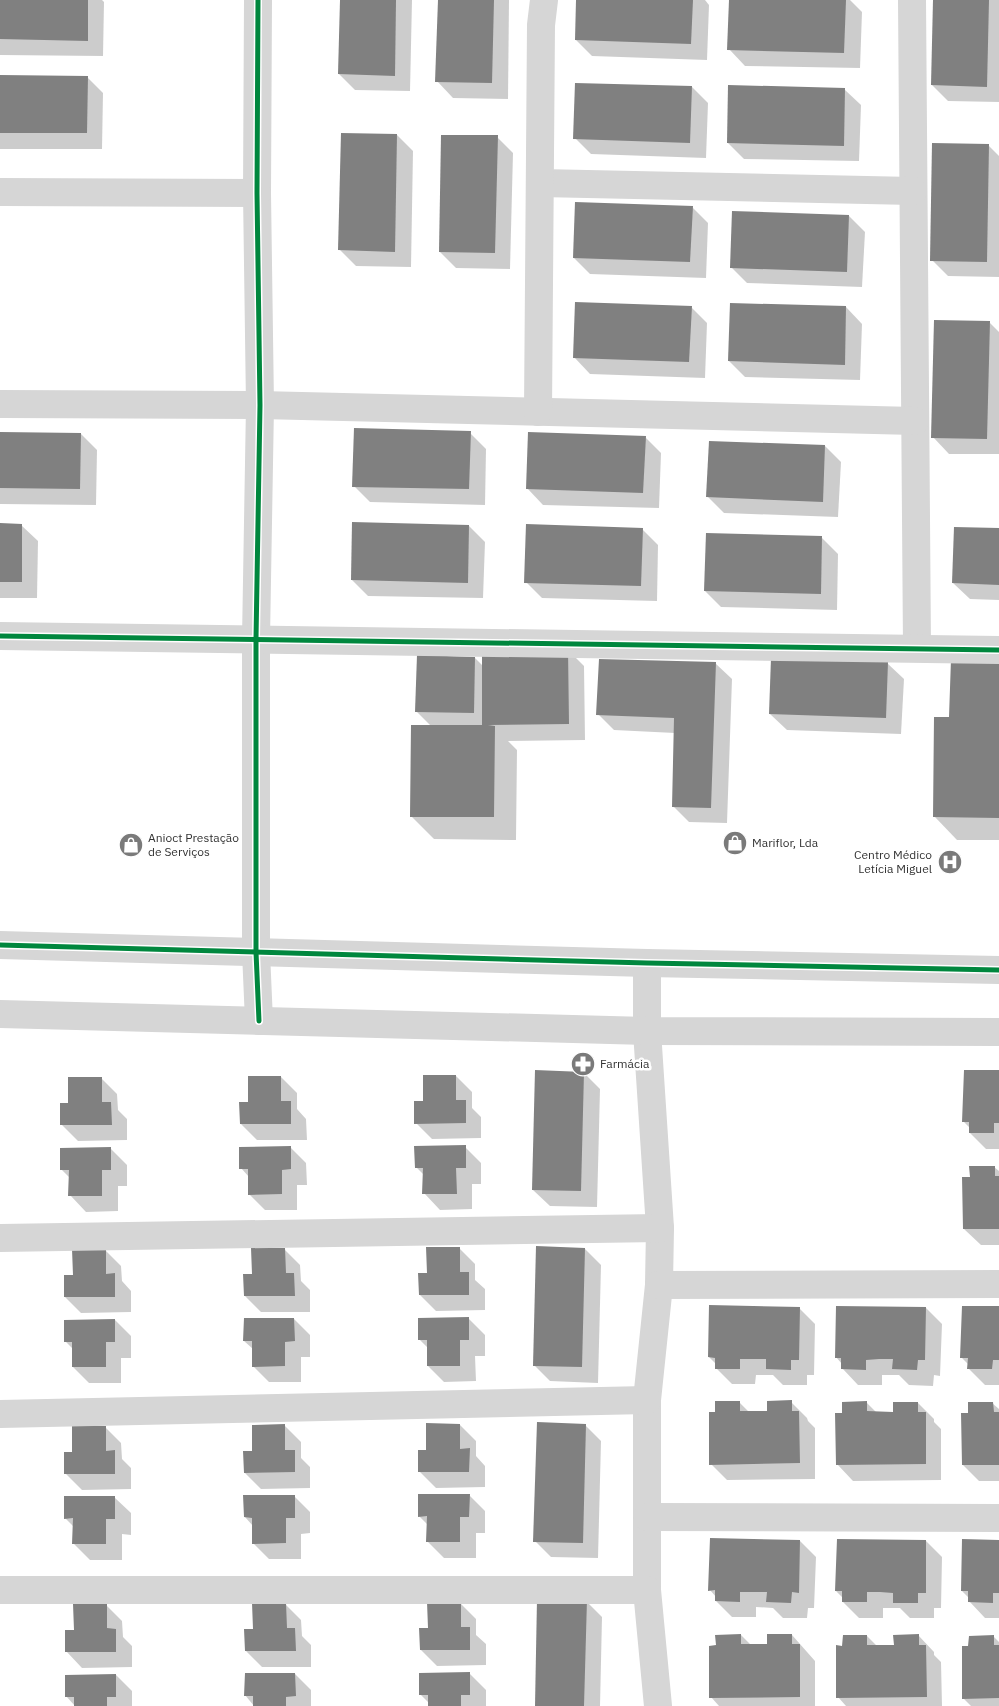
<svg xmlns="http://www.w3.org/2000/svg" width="999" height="1706" viewBox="0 0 999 1706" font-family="'IBM Plex Sans',sans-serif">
  <rect width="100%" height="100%" fill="#fff"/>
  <!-- shadow -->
  <g fill="#0003">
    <path d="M0 0H102L104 2 103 56 0 55Z"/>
    <path d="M341 0H412L410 91 355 90 339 74Z"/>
    <path d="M439 0H509L508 99 453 98 437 81Z"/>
    <path d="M577 0H705L709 5 707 60 592 56 576 40Z"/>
    <path d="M731 0H850L862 12 860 68 745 66 729 49Z"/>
    <path d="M934 0H999V102L948 101 932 85Z"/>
    <path d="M0 76 87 77 103 93 102 149H0Z"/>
    <path d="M692 87 708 103 706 158 591 154 575 138Z"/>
    <path d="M844 89 861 105 859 161 744 159 728 143Z"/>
    <path d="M397 135 413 151 411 267 356 266 340 250Z"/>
    <path d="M497 137 513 153 510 269 456 268 440 252Z"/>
    <path d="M988 145 999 156V277L948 276 932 260Z"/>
    <path d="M692 207 708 223 706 278 590 274 574 258Z"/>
    <path d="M849 216 865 232 862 287 747 283 731 267Z"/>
    <path d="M691 307 707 323 705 378 590 374 574 357Z"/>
    <path d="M846 307 862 324 860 380 745 377 729 361Z"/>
    <path d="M990 323 999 332V454H949L933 437Z"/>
    <path d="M0 433 81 434 97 450 96 505 0 504Z"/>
    <path d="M470 433 486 449 485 505 370 502 354 486Z"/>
    <path d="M645 437 661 453 659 508 543 505 527 488Z"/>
    <path d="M825 446 841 462 838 517 724 513 708 497Z"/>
    <path d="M0 525H21L38 541 37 598H0Z"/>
    <path d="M469 526 485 542 483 598 368 596 352 580Z"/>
    <path d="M642 529 658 545 657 601 542 598 526 582Z"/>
    <path d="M999 530V600L970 599 953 583Z"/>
    <path d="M822 538 838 554 837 610 721 607 705 591Z"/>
    <path d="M568 650 584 666 585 740 508 741 517 750 516 840 434 839 411 816 432 727 416 711 475 658 483 666Z"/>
    <path d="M999 661V840H957L934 816 953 719Z"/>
    <path d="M715 663 732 679 727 823 689 822 673 806 675 733 614 730 598 714Z"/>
    <path d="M887 663 904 679 901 734 787 730 770 714Z"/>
    <path d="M999 1072V1149H986L970 1133V1128L964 1122Z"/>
    <path d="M584 1073 600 1089 597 1207 550 1206 533 1190Z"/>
    <path d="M456 1076 472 1092V1108L481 1117V1138L432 1139 416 1123 424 1103Z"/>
    <path d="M281 1077 297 1093V1109L306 1119 307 1140H257L241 1124 249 1103Z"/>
    <path d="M101 1078 117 1094 118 1110 127 1119V1140L78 1141 62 1125 70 1104Z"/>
    <path d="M290 1147 306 1163 307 1185H297V1210H265L249 1194V1177L241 1168Z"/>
    <path d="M465 1147 481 1163V1184H472V1209L440 1210 424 1193V1175L416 1167Z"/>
    <path d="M110 1148 127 1165V1186H118V1211L86 1212 70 1195V1178L61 1169Z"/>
    <path d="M994 1167 999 1171V1245H981L964 1229 971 1178Z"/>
    <path d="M459 1248 475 1264V1280L485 1289V1310L436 1311 420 1295 428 1274Z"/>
    <path d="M284 1249 300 1265 301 1281 310 1290V1312H261L245 1296 253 1275Z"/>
    <path d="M585 1249 601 1265 598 1383 550 1381 534 1365Z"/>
    <path d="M105 1250 121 1266 122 1281 131 1291V1312L81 1313 65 1297 74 1276Z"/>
    <path d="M799 1308 815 1324 814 1375H807V1385H783L773 1375H756L755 1384H732L716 1368V1364L709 1357Z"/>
    <path d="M926 1308 942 1324 940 1376 934 1375 933 1386 909 1385 899 1375H882V1385H858L842 1368V1364L836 1357Z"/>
    <path d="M999 1308V1385H985L969 1369V1365L962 1358Z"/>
    <path d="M294 1319 310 1335V1357H301V1382H269L253 1366V1349L244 1341Z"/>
    <path d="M469 1319 485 1335V1356H475L476 1381 444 1382 428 1366V1348L419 1339Z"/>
    <path d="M115 1320 131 1336V1358H121V1383H89L73 1367V1349L65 1341Z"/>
    <path d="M791 1402 807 1418 808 1421 815 1428V1479L727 1480 711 1464 717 1413 740 1403 750 1413 768 1412Z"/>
    <path d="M867 1403 877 1413H894L918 1403 934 1419V1422L941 1429V1480L853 1481 837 1464 843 1414Z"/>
    <path d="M992 1403 999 1409V1481H979L963 1465 970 1414Z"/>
    <path d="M460 1425 476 1441V1456L485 1466V1487L436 1488 420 1472 428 1451Z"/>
    <path d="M585 1425 601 1441 598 1558 551 1557 535 1541Z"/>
    <path d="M285 1426 301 1442V1458L310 1467V1488L261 1489 245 1473 253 1452Z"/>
    <path d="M105 1427 121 1443 122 1459 131 1468V1489L82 1490 66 1474 74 1453Z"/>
    <path d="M469 1495 485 1511V1533H476V1558H444L428 1542V1525L419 1516Z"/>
    <path d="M294 1496 310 1512V1533L301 1534V1559H269L253 1543V1526L245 1517Z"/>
    <path d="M114 1497 131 1513V1535L122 1534V1560H90L74 1544V1527L65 1518Z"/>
    <path d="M800 1541 816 1557 814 1608H808L807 1618H783L773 1608 756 1607V1617H732L716 1601V1597L710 1590Z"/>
    <path d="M926 1541 942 1557 941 1608H934V1618H910L900 1608H883V1618H859L843 1602V1598L836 1591Z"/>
    <path d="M999 1541V1618H985L969 1601V1598L962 1591Z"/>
    <path d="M586 1601 602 1617 600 1706H536Z"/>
    <path d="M460 1603 476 1619V1635L486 1644V1665L437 1666 421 1650 429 1630Z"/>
    <path d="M285 1604 301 1620 302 1636 311 1645V1667H262L246 1651 254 1630Z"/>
    <path d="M106 1605 122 1621 123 1637 132 1646V1667L82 1668 66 1651 75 1631Z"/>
    <path d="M741 1635 751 1645H768L792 1635 815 1661V1706H719L711 1697 717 1647Z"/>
    <path d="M918 1635 934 1652V1655L941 1662 942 1706H846L838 1697 843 1647 867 1636 877 1646H895Z"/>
    <path d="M993 1636 999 1642V1706H971L963 1698 970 1647Z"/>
    <path d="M295 1674 311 1690V1706H254L245 1695Z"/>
    <path d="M470 1674 486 1690V1706H429V1703L420 1694Z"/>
    <path d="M116 1675 132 1691V1706H75L66 1696Z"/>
  </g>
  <!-- building -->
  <g fill="#808080">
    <path d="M0 0H88V41L0 39Z"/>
    <path d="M340 0H396L395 76 338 74Z"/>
    <path d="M438 0H494L492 83 435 82Z"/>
    <path d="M576 0H693L691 44 575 40Z"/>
    <path d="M729 0H846L844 53 727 50Z"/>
    <path d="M933 0H989L987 87 931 85Z"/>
    <path d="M0 75 88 76 87 133H0Z"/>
    <path d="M575 83 692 86 690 143 573 139Z"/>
    <path d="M728 85 845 88 844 146 727 143Z"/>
    <path d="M341 133 397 134 395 252 338 250Z"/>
    <path d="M441 135H498L495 253 439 252Z"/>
    <path d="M932 143 989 144 987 262 930 261Z"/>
    <path d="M575 202 693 206 690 262 573 258Z"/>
    <path d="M732 211 849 215 847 272 730 268Z"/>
    <path d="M575 302 692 306 689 362 573 358Z"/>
    <path d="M730 303 846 306 845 365 728 361Z"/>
    <path d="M934 320 990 321 987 439 931 438Z"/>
    <path d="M354 428 471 431 469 489 352 487Z"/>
    <path d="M0 432 81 433 80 489 0 488Z"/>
    <path d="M528 432 646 436 643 493 526 489Z"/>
    <path d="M709 441 825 445 823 502 706 497Z"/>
    <path d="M352 522 469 525 468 583 351 580Z"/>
    <path d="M0 523 22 524V582H0Z"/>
    <path d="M526 524 643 528 641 586 524 583Z"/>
    <path d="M954 527 999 528V585L952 583Z"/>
    <path d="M706 533 822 536 821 594 704 591Z"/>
    <path d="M482 649H568L569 724 488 725 495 726 494 817H410L411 725H482Z"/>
    <path d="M417 655 475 657 474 713 415 712Z"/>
    <path d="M771 658 888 662 886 718 769 714Z"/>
    <path d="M599 659 716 662 711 808 672 807 674 718 596 715Z"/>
    <path d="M951 659 999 660V818L933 817 934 717H949Z"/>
    <path d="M535 1070 584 1072 581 1191 532 1190Z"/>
    <path d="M964 1070H999V1123H994V1133H969V1122H962Z"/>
    <path d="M423 1075H456V1100H466V1123L414 1124V1101H423Z"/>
    <path d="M248 1076H281V1101H291V1124H240L239 1102H248Z"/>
    <path d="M68 1077H102V1102H111L112 1125H60V1103H68Z"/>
    <path d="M466 1145V1168H456L457 1194H422L423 1168H415L414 1146Z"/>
    <path d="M291 1146V1169L282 1170V1194L248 1195V1169H239V1147Z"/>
    <path d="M111 1147V1170H102V1196H68L69 1170H60V1148Z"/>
    <path d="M969 1166H995V1176H999V1229H963L962 1177H970Z"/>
    <path d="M536 1246 585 1248 582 1367 533 1366Z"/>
    <path d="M426 1247H460V1272H469V1295H419L418 1273H427Z"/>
    <path d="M251 1248H285L286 1273H294L295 1296H244L243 1274H252Z"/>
    <path d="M72 1249H106V1274L115 1273V1297H64V1275H73Z"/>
    <path d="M709 1305 800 1307 799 1360H791V1370L766 1369V1359H740V1369H715V1358L708 1357Z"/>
    <path d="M836 1306 926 1307 925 1360H918L917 1370 892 1369 893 1359H879L866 1360V1370L841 1369V1358H835Z"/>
    <path d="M962 1306H999V1360H993L992 1369H967L968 1358H960Z"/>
    <path d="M469 1317V1340H460V1366H427V1340H418V1318Z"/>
    <path d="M244 1318H294L295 1341 285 1342V1366L252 1367V1341H243Z"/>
    <path d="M115 1319V1342H106V1367H72V1342H64V1320Z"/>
    <path d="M792 1400V1411H799L800 1463 709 1465V1412H715V1401H740V1411H767V1401Z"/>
    <path d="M867 1401V1411L893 1412V1402H918V1412H926V1464L836 1465 835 1413H842V1402Z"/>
    <path d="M968 1402H993L994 1412H999V1465H962L961 1413H968Z"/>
    <path d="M537 1422 586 1424 583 1543 533 1542Z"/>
    <path d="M426 1423 460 1424V1449L470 1448 469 1472H418V1450H426Z"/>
    <path d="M285 1424V1450H295V1472L244 1473 243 1451H252V1425Z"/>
    <path d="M72 1425 106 1426V1451L115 1450V1474H64V1452H72Z"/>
    <path d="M418 1494H470L469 1517H460V1542H426L427 1516 418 1517Z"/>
    <path d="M243 1495H295V1518H286V1543L252 1544V1518L244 1517Z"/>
    <path d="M64 1496H115V1519H106V1544H72L73 1518 64 1519Z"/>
    <path d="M710 1538 800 1540 799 1593 792 1592 791 1603 766 1602 767 1592H740V1602L715 1601V1590L708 1591Z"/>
    <path d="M837 1539 926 1540V1593H918V1603H893V1593L880 1592H867V1602H842V1591H835Z"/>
    <path d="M962 1539 999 1540V1593H993V1603L968 1602V1591H961Z"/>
    <path d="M537 1599H587L584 1706H535Z"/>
    <path d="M427 1602H461V1627H470V1650H420L419 1628H428Z"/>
    <path d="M252 1603H286L287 1628H295L296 1651H245L244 1629H253Z"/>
    <path d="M73 1604H107V1628L116 1629V1652H65V1630H74Z"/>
    <path d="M741 1634V1644H767V1634H792V1644H800V1697L709 1698V1646L716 1645 715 1635Z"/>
    <path d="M919 1634V1645H926L927 1697 836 1698V1645L842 1646 843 1635H867V1645H894L893 1635Z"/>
    <path d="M994 1635V1645H999V1698L962 1699V1646H968L969 1636Z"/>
    <path d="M470 1672V1695H461V1706H428V1695H419V1673Z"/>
    <path d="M245 1673H295L296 1696 286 1697V1706H253V1696H244Z"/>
    <path d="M116 1674V1697H107V1706H74V1697H65V1675Z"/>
  </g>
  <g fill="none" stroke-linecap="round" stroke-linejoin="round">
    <!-- minor -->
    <g stroke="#d6d6d6" stroke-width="28">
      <path d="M258 0 257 193 260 405 256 639V952L259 1021"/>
      <path d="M912 0 917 648"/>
      <path d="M540 183 913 191"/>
      <path d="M0 192 257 193"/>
      <path d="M0 404 260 405 915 421"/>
      <path d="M538 412 541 25 544 0"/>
      <path d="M0 636 999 650"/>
      <path d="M0 945 647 963 999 970"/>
      <path d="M647 963V1031L660 1228 659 1285 647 1400V1590L658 1706"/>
      <path d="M0 1014 647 1031 999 1032"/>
      <path d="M0 1238 660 1228"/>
      <path d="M659 1285 999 1284"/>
      <path d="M0 1414 647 1400"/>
      <path d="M647 1517 999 1518"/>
      <path d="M0 1590H647"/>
    </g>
    <!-- cycleway casing -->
    <g stroke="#fff" stroke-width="8">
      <g id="cycleway">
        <path d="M258 0 257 193 260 405 256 639V952L259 1021"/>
        <path d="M0 636 999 650"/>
        <path d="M0 945 647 963 999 970"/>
      </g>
    </g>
    <!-- cycleway -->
    <use href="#cycleway" stroke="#00873e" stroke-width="5"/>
  </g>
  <!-- icons -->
  <defs>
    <g id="shop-disc" transform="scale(1.25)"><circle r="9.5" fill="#7a7a7a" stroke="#fff"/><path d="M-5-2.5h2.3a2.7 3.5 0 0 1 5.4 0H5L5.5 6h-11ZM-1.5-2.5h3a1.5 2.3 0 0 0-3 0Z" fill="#fff"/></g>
    <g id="hospital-disc" transform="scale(1.25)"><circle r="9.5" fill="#7a7a7a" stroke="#fff"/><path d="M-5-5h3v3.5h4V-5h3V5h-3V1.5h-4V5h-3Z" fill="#fff"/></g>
    <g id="pharmacy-disc" transform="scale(1.25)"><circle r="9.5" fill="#7a7a7a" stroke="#fff"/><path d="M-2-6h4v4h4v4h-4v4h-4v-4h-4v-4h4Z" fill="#fff"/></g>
  </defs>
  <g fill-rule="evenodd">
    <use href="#shop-disc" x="735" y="843"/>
    <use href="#shop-disc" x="131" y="845"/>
    <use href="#hospital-disc" x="950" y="862"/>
    <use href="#pharmacy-disc" x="583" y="1064"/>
  </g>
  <g text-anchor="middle" stroke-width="5" stroke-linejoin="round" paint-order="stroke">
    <!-- poi labels -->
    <g font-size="12" fill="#323232" stroke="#fff" text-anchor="start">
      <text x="148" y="842">Anioct Prestação<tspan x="148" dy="14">de Serviços</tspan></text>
      <text x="752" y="847">Mariflor, Lda</text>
      <text x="932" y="859" text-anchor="end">Centro Médico<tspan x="932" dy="14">Letícia Miguel</tspan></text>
      <text x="600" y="1068">Farmácia</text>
    </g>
  </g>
</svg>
